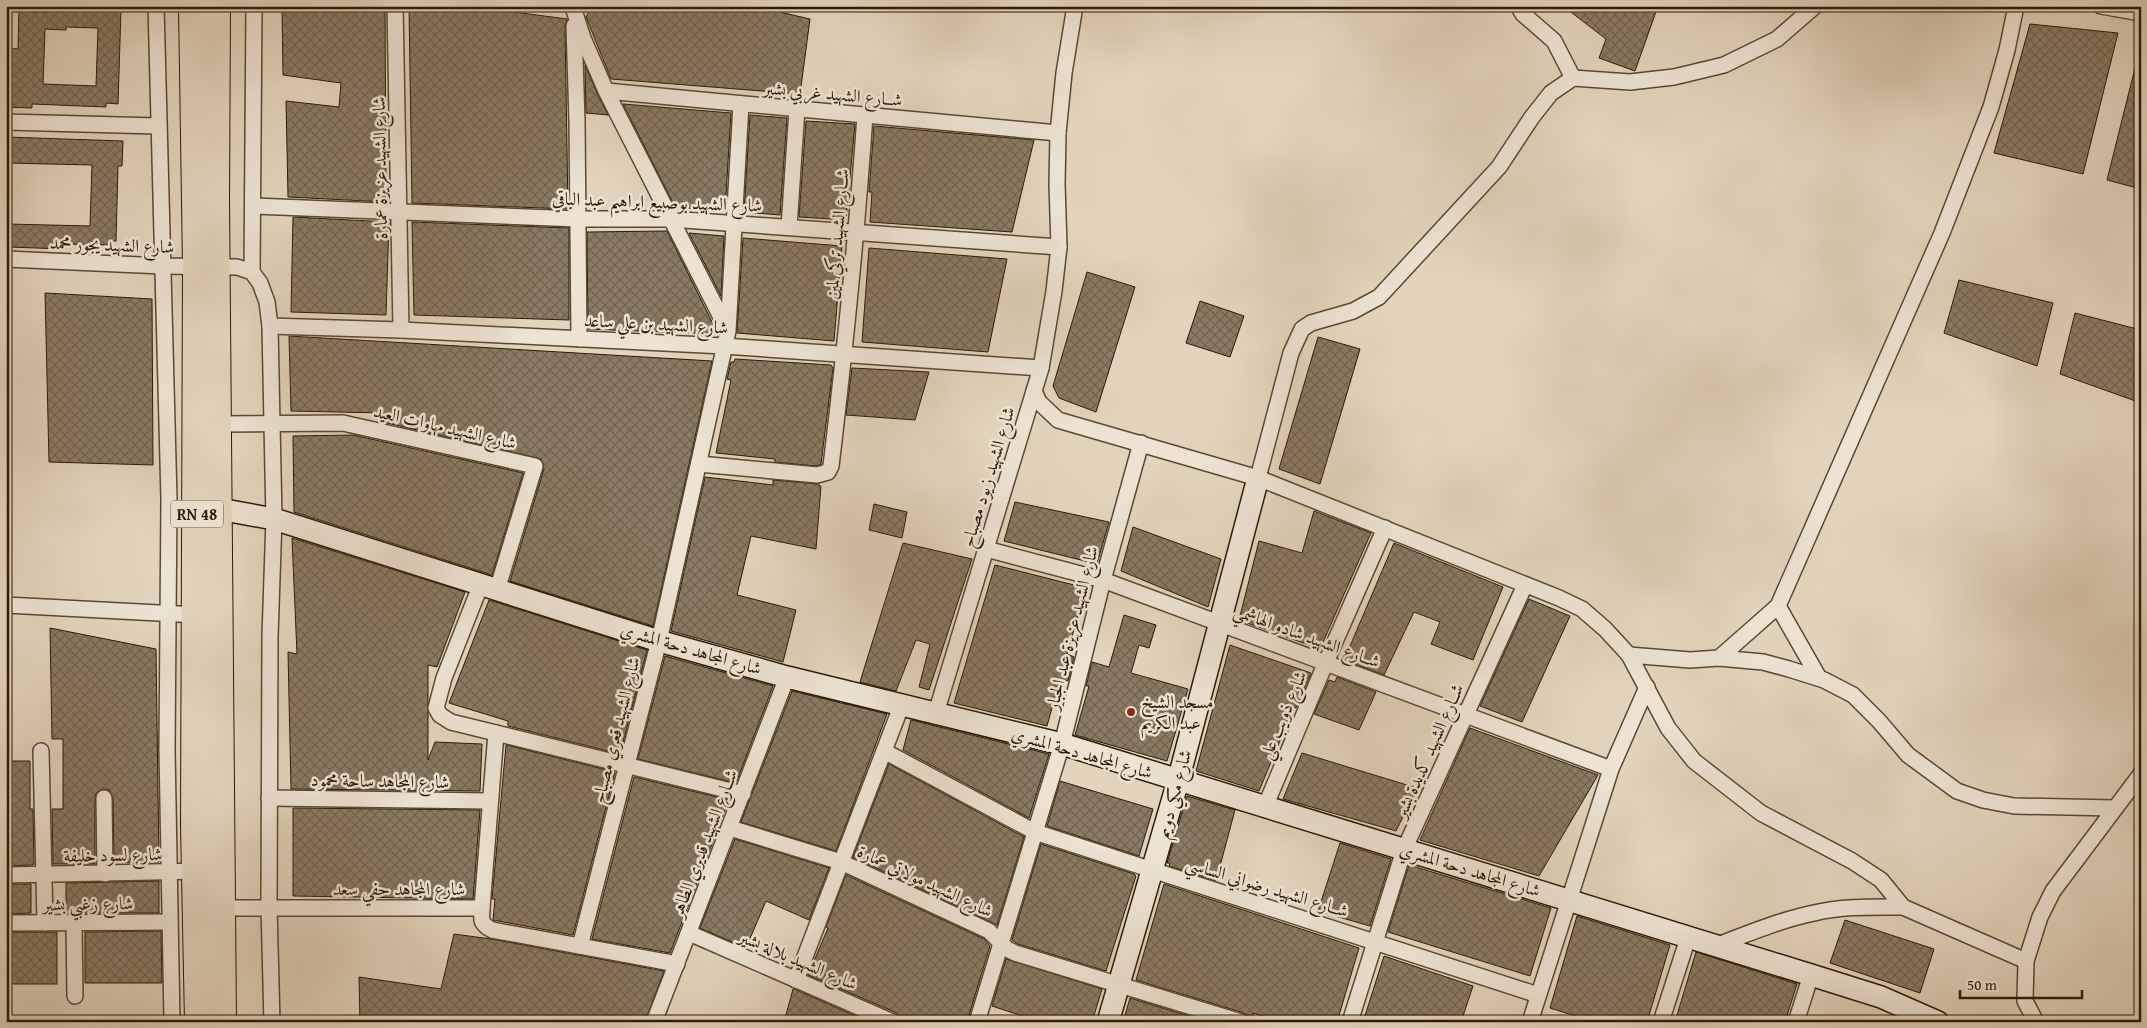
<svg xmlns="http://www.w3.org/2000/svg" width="2147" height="1028" viewBox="0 0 2147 1028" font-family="'Gentium Book Plus',Amiri,serif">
  <defs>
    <pattern id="building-cross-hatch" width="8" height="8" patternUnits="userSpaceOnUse" patternTransform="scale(1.25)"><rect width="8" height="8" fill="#8a7b64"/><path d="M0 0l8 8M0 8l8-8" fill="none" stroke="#716450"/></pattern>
  </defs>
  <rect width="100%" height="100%" fill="#e2d4bc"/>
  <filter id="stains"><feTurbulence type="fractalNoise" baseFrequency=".004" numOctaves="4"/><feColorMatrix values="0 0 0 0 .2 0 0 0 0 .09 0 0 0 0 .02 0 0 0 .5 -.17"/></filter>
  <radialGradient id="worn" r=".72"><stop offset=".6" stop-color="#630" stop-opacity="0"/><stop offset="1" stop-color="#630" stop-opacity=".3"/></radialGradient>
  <!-- building -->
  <g fill="url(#building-cross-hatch)" stroke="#2b1b04" fill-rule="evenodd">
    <path d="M282 6H385L386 202 288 197 286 101 339 107 341 83 283 75Z"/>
    <path d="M409 6H469L567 19 565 26 568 209 412 203Z"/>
    <path d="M592 6H754L810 19 800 94 611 79 586 17Z"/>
    <path d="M1563 6H1658L1635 71 1599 58 1606 39Z"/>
    <path d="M19 7 121 9 118 104 106 103V107L32 104V108L6 107V48L18 49ZM66 27 98 28 96 86 43 84 45 29 66 30Z"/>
    <path d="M2030 24 2118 33 2083 174 1994 153Z"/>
    <path d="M2136 64 2141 65V189L2107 180Z"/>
    <path d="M585 65 598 95 608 115 586 113Z"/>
    <path d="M623 104 731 113 725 211 675 207Z"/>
    <path d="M750 115 787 118 780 215 744 212Z"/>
    <path d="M806 121 855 124 846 220 799 217Z"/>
    <path d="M874 126 1034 140 1012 232 870 222 872 192H869Z"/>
    <path d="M6 137 123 141 122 166H118L116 241H112V245L65 244V249L8 247V224L90 226 92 165 6 163Z"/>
    <path d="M293 217 389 222 386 315 291 312Z"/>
    <path d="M412 222 569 228V320L414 315Z"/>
    <path d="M667 231 718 334 588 329 587 232Z"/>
    <path d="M689 233 724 236 721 296Z"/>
    <path d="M743 238 842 246 834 341 737 333Z"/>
    <path d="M869 248 1007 259 988 352 862 342Z"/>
    <path d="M1087 272 1135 287 1096 412 1059 398 1053 386Z"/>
    <path d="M1959 280 2053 303 2037 366 1944 333Z"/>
    <path d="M45 293 152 299 153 465 49 462Z"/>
    <path d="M1200 301 1244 316 1230 357 1186 343Z"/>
    <path d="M2075 313 2141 330V403L2060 374Z"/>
    <path d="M289 336 712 361 653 626 510 581 544 469 541 459 383 422V413L291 411Z"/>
    <path d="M1318 337 1360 349 1320 484 1279 469Z"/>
    <path d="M735 359 831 365 833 368 821 464 816 466 775 462V459L716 453 731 380 727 379 731 362H734Z"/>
    <path d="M852 368 929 372 915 420 846 415Z"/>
    <path d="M353 435 523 473 492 575 294 512 293 436Z"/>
    <path d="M705 477 773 485V480L819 484V486H821L816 549 751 536 737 595 796 610 783 662 671 631Z"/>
    <path d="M1015 502 1109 522 1097 564 1004 541Z"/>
    <path d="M874 504 907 512 902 538 869 530Z"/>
    <path d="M1314 511 1371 533 1320 649 1239 620 1259 541 1302 553Z"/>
    <path d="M1133 527 1221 559 1208 607 1121 571Z"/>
    <path d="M292 538 465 592 437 667 428 665V760L435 742 482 744 480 791 291 789 288 652 297 654Z"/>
    <path d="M903 543 972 559 929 690 919 687 930 644 916 640 896 691 860 682Z"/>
    <path d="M1394 543 1503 587 1473 660 1431 644 1440 622 1414 612 1384 675 1344 660Z"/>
    <path d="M995 565 1086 588 1067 654 1074 657 1068 681 1060 679 1047 726 954 703Z"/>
    <path d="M1529 599 1570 616 1522 722 1480 706Z"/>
    <path d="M489 600 647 650 620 754 508 726V721L449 703Z"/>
    <path d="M1124 615 1156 625 1149 648 1139 645 1131 673 1188 689 1167 761 1075 735 1089 686H1086L1092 662 1109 667Z"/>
    <path d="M50 628 156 649 159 862 114 863 113 798 109 790 103 789 96 793 95 798V864H53L52 809H63V739H52Z"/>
    <path d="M1230 645 1311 673 1296 708 1294 707 1259 791 1196 771Z"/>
    <path d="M665 656 773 686 736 783 638 759Z"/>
    <path d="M1337 677 1376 692 1359 730 1314 714 1329 680 1335 682Z"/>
    <path d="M792 691 887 714 836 851 741 822Z"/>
    <path d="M911 720 1049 754 1029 818 903 750Z"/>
    <path d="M1470 728 1598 775 1539 876 1420 840Z"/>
    <path d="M506 745 615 772 573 935 493 920 495 899H492Z"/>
    <path d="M1302 753 1417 788 1396 831 1283 799Z"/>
    <path d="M6 761H30V809H33L34 864 31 865 6 866Z"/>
    <path d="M889 764 1024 837 997 925 853 857Z"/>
    <path d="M634 777 729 800 670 953 592 939Z"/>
    <path d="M1060 781 1153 809 1139 856 1047 826Z"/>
    <path d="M1187 796 1235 810 1216 881 1169 866 1170 863H1167Z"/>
    <path d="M293 808 480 810 473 899 293 896Z"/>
    <path d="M735 839 829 868 809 920 766 901 746 948 700 928Z"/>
    <path d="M1340 843 1391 859 1370 926 1318 911Z"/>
    <path d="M1041 844 1134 874 1136 876 1106 971 1018 944 1012 940Z"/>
    <path d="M1409 865 1551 908 1530 976 1388 932Z"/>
    <path d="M846 875 984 939 990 946 967 1022H902L897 1013 808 975 828 928 826 927Z"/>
    <path d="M159 881V913H66V883Z"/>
    <path d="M6 884H31V913L6 914Z"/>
    <path d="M1164 884 1359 948 1337 1022H1281L1253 1013 1252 1022H1250L1248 1016 1244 1013 1136 980Z"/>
    <path d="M1577 916 1670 945 1647 1022H1595L1550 1008Z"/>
    <path d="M1845 920 1934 949 1920 993 1830 963Z"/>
    <path d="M161 931 162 983H85V932Z"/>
    <rect x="6" y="932" width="51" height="52"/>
    <path d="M454 934 491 939 664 971 645 1022H360L359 977 441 989Z"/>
    <path d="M1696 952 1797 984 1785 1022H1675Z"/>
    <path d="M1384 956 1473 986 1461 1022H1363Z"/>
    <path d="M1006 959 1102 989 1092 1022H1041L992 1006Z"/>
    <path d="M793 989H794L869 1022H784Z"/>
    <path d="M1130 998 1208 1022H1123Z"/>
  </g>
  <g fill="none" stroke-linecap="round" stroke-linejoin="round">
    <!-- street casing -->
    <g stroke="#594932" stroke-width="18">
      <g id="street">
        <path d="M156 6 169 499 167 750 172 1022"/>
        <path d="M395 6 401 330"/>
        <path d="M1518 6 1523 14 1554 41 1573 78"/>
        <path d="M2101 6 2141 13"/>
        <path d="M573 7 583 38 606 91 727 329"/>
        <path d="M574 26 577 122 579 339"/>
        <path d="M606 91 1058 133"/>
        <path d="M6 122 158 126"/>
        <path d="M253 206 578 219H670L1059 247"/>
        <path d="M789 227 797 109"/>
        <path d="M6 259 163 266 237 267 252 272 260 283 267 302 270 326 272 424 274 519 270 636 269 907 272 1022"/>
        <path d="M252 272 254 6"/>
        <path d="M270 326 401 330 724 346 1041 368"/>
        <path d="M1034 391 1039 402 1058 420 1258 478 1559 598 1582 609 1605 629 1629 655 1668 728 1694 761 1761 813 1852 861 1881 880 1903 907 2026 961"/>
        <path d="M218 424 343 423 535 466 497 590"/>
        <path d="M699 464 817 475 828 472 831 466C845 349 857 233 865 115"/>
        <path d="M1258 478 1291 353 1302 329 1311 323 1353 311 1379 297 1499 167 1532 117 1551 93 1573 78 1630 82 1674 77 1724 65 1777 39 1815 6"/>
        <path d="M986 549 1103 580 1611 769"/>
        <path d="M481 584 444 678 436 708 440 715 451 722 743 794"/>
        <path d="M6 605 197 615"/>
        <path d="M1778 606 1819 678"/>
        <path d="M1629 655 1690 660 1719 658 1763 662 1789 669 1824 680 1853 695 1879 721 1908 755 1957 791 1983 800 2014 806 2114 808"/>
        <path d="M1719 658 1778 606 1942 233 1991 107 2007 50 2016 6"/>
        <path d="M936 713 1041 368 1054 291 1059 247 1057 184 1058 133 1064 73 1075 6"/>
        <path d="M41 751 45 923"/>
        <path d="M884 751 1035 832 1538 995"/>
        <path d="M104 798 105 874"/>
        <path d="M269 798 490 801"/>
        <path d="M1265 807 1326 662 1385 528"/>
        <path d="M730 828 841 862 989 931 1007 949 1015 953 1241 1022"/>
        <path d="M6 875 201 871"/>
        <path d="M220 908H482C481 921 481 924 492 930L677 964"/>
        <path d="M482 908 496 733"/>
        <path d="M6 923 170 922"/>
        <path d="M74 923 75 996"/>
        <path d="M689 933 893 1022"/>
        <path d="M580 946 659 641 728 331 741 104"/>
        <path d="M1715 946C1747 934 1780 920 1814 913 1842 906 1874 907 1903 907"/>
        <path d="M796 980 902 704"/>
        <path d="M654 1022 787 677"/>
        <path d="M977 1022 1062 744 1103 580 1141 443"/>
        <path d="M1350 1022 1404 850 1525 585"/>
        <path d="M1530 1022 1611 769 1647 687"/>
        <path d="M1661 1022 1688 938"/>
        <path d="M1796 1022 1811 975"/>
        <path d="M2036 1022 2025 1001 2026 961 2040 917 2053 891 2141 774"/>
      </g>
    </g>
    <!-- secondary casing -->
    <g stroke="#2b1b04" stroke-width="24">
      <g id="secondary">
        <path d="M219 509 274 519 659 641 787 677 1062 744 1811 975 1881 997 1938 1022"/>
        <path d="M1108 1022 1178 781 1258 478"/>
      </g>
    </g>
    <!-- highway casing -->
    <g stroke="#2b1b04" stroke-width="30">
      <g id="highway">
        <path d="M193 6 197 267 195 825 199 1022"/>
        <path d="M216 6 215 200 222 1022"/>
      </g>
    </g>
    <!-- street -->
    <use href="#street" stroke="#ece3d3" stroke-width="15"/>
    <!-- secondary -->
    <use href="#secondary" stroke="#ece3d3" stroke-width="21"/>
    <!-- highway -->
    <use href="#highway" stroke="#e2d4bc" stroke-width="28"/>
  </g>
  <!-- markers -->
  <circle fill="#8f2418" stroke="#ece3d3" stroke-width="2" cx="1131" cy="712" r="5"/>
  <g text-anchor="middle" stroke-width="5" stroke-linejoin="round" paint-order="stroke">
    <!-- shield labels -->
    <rect fill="#ece3d3" stroke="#655742" stroke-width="1" x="171" y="500.5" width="52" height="27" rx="4"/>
    <g font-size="16" font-weight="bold" fill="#2b1b04">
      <text x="197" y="520">RN 48</text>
    </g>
    <!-- street labels -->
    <g font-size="18" fill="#2b1b04" stroke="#ece3d3">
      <text transform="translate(833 94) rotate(5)" y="6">شــارع الشهيد غربي بشير</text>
      <text transform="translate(380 168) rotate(-91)" y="6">شارع الشهيد عزيزة عمارة</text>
      <text transform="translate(657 202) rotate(2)" y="6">شارع الشهيد بوصبيع ابراهيم عبد الباقي</text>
      <text transform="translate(837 234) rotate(-85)" y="6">شــارع الشهيد تركي لمين</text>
      <text transform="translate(112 245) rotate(2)" y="6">شارع الشهيد يجور محمد</text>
      <text transform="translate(656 324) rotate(3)" y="6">شارع الشهيد بن علي ساعد</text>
      <text transform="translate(445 427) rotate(13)" y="6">شارع الشهيد مهاوات العيد</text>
      <text transform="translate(988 477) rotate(-73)" y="6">شارع الشهيد زيود مصباح</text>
      <text transform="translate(1072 628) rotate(-76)" y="6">شارع الشهيد عزيزة عبد الجبار</text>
      <text transform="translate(1307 636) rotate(20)" y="6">شــارع الشهيد شادو الهاشمي</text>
      <text transform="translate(691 649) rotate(16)" y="6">شارع المجاهد دحة المشري</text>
      <text transform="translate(1283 715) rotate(-67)" y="6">شارع ذويب علي</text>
      <text transform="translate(616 730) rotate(-76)" y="6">شارع الشهيد قعري مصباح</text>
      <text transform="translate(1429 751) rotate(-66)" y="6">شــارع الشهيد كديدة بشير</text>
      <text transform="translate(1082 753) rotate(16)" y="6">شارع المجاهد دحة المشري</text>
      <text transform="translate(380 781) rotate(1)" y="6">شارع المجاهد ساحة محمود</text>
      <text transform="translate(1174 794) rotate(-75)" y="6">شارع مكي دويم</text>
      <text transform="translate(704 843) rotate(-69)" y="6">شــارع الشهيد قديري الطاهر</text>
      <text transform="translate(113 855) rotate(-1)" y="6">شارع لسود خليفة</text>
      <text transform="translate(1470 870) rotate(17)" y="6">شارع المجاهد دحة المشري</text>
      <text transform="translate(925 881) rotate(25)" y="6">شارع الشهيد مولاتي عمارة</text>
      <text transform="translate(1267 887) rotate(17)" y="6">شــارع الشهيد رضواني الساسي</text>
      <text x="399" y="895">شارع المجاهد حفي سعد</text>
      <text transform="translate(88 904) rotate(-1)" y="6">شارع زغبي بشير</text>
      <text transform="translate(798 960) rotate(23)" y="6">شارع الشهيد بلالة بشير</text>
    </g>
    <!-- poi labels -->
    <g font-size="18" fill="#2b1b04" stroke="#ece3d3" text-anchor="start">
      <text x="1141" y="708">مسجد الشيخ<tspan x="1141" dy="21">عبد الكريم</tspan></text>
    </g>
  </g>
  <!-- margin -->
  <rect width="2147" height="1028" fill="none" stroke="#e2d4bc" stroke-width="25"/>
  <rect x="8" y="8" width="2132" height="1013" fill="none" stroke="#2b1b04" stroke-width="2.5"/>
  <rect x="12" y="12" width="2122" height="1003" fill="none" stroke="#2b1b04"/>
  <!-- scale -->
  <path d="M1960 990v8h122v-8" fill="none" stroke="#2b1b04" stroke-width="2.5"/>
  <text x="1967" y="990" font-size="15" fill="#2b1b04" stroke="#ece3d3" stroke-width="4" paint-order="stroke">50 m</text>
  <rect width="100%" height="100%" filter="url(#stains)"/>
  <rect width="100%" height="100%" fill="url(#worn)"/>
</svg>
